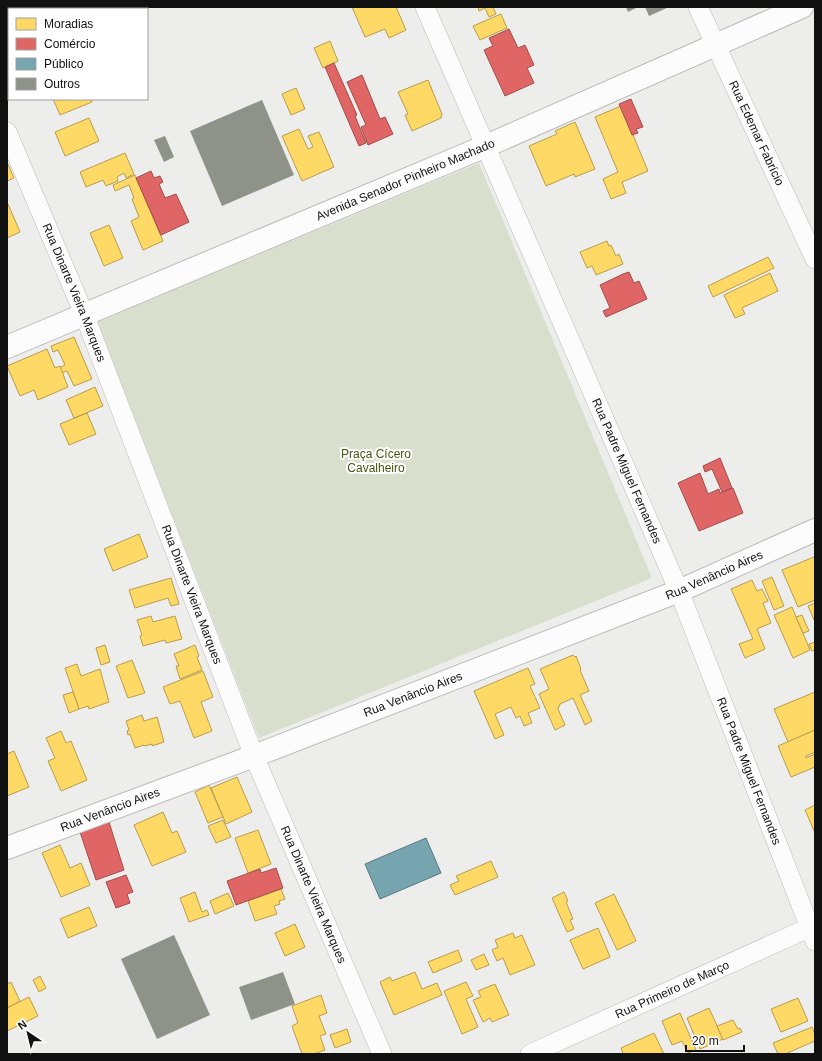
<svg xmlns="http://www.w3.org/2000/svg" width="822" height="1061" viewBox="0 0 822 1061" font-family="Helvetica,sans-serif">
  <rect width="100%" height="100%" fill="#ededec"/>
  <!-- green -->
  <path fill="#d9dfcd" d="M479 163 652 578 259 738 97 322Z"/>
  <!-- homes -->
  <g fill="#ffd966" stroke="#b79d4c">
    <path d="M21 7H57L58 9H22Z"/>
    <path d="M352 7H396L406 30 389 38 385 29 365 37Z"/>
    <path d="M478 7H493L496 14 489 17 485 8 479 11Z"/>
    <path d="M501 14 507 28 480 40 473 26Z"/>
    <path d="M330 41 338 61 323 68 314 48Z"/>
    <path d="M428 80 442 114 441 118 412 131 405 115 408 114 398 92Z"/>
    <path d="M296 88 305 109 291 115 282 94Z"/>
    <path d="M53 99H91L92 102 60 115Z"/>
    <path d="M621 106 648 171 622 182 626 193 611 199 603 179 618 172 595 117Z"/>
    <path d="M89 118 99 141 65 156 55 132Z"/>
    <path d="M575 122 595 169 575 177 574 174 546 186 529 146 557 134 555 131Z"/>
    <path d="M299 129 308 149 313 147 308 136 319 132 334 167 302 181 282 136Z"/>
    <path d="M125 153 134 174 126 178 124 173 117 177 118 181 106 186 103 180 86 187 80 172Z"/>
    <path d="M7 162 14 178 7 181Z"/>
    <path d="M135 175 163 241 143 250 131 221 139 217 132 199 134 198 129 185 115 191 113 185Z"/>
    <path d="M8 204 20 232 7 238V205Z"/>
    <path d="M109 225 123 258 104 266 90 233Z"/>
    <path d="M607 241 609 246 611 245 616 256 619 254 623 264 596 275 592 266 587 268 580 252Z"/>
    <path d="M768 257 774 268 713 297 708 286Z"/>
    <path d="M770 273 778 291 742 308 745 314 735 318 724 295Z"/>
    <path d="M74 337 92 379 74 386 67 371 62 373 59 368 65 365 58 350 53 352 51 346Z"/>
    <path d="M47 349 55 368 60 366 68 387 38 400 34 390 20 396 7 366Z"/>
    <path d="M95 387 103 406 74 418 66 400Z"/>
    <path d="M87 413 96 434 69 445 60 424Z"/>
    <path d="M139 534 148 557 113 571 104 549Z"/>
    <path d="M814 557 815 560V600L798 607 782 570Z"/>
    <path d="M772 577 784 606 774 610 762 581Z"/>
    <path d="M171 578 179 604 171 606 168 598 135 608 129 590Z"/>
    <path d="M752 580 757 591 762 589 768 601 763 603 771 623 757 629 765 649 745 658 739 644 753 639 731 589Z"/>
    <path d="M815 603V622L808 606Z"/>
    <path d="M792 607 810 650 793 658 774 615Z"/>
    <path d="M802 615 809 631 803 633 796 617Z"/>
    <path d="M151 616 153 622 175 616 182 639 166 643 165 640 143 646 140 636 142 635 137 620Z"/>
    <path d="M815 642V650L812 651 809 644Z"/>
    <path d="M105 645 110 662 101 665 96 648Z"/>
    <path d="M195 645 199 656 197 657 202 670 180 679 176 666H179L174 654Z"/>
    <path d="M573 655 575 657 576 656 581 669 580 670 589 691 580 695 592 721 585 725 573 698 560 704 558 709 565 725 555 730 539 694 549 689 540 669Z"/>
    <path d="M132 660 145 693 128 698 116 666Z"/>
    <path d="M77 664 81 676 100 669 109 702 89 709 88 706 79 709 65 668Z"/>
    <path d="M528 668 535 684 530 686 540 708 528 713 532 723 524 726 520 716 516 718 511 707 495 714 504 735 495 739 474 691Z"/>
    <path d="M203 671 213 697 201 702 212 731 194 738 180 701 170 704 163 687Z"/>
    <path d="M73 692 79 709 69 713 63 695Z"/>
    <path d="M815 692V730L788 742 774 709Z"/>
    <path d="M142 715 144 721 157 717 164 742 152 746V744L145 746 144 745 135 748 130 734 128 735 127 731 129 730 126 721Z"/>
    <path d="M815 730V752L806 756V758L815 754V767L791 777 778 746Z"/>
    <path d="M61 731 66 743 71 741 87 780 61 791 48 761 55 758 46 738Z"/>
    <path d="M14 751 29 787 7 796V754Z"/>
    <path d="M237 777 252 812 226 824 211 788Z"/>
    <path d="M209 785 223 817 208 823 195 792Z"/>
    <path d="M815 805V833L805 810Z"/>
    <path d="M163 812 172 833 177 831 186 852 152 866 134 825Z"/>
    <path d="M223 820 231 837 216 843 208 826Z"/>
    <path d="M258 830 271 864 248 873 235 838Z"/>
    <path d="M60 845 70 868 81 863 90 885 61 897 42 853Z"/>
    <path d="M491 861 498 877 455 895 450 885 459 881 456 876Z"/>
    <path d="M281 889 285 899 279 901 280 904 274 906 277 914 255 921 248 901Z"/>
    <path d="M195 892 202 912 207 910 209 915 189 922 180 898Z"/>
    <path d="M564 892 568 901 566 902 573 919 570 920 574 929 567 932 552 898Z"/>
    <path d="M228 893 234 906 215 914 210 901Z"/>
    <path d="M614 894 636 941 617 950 595 903Z"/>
    <path d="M89 907 97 926 68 938 60 919Z"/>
    <path d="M295 924 305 947 285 956 275 933Z"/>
    <path d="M598 928 610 957 583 969 570 940Z"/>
    <path d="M513 933 515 938 522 935 535 965 510 975 503 958 497 961 492 950 498 947 495 940Z"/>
    <path d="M458 950 462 961 433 973 428 962Z"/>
    <path d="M484 954 489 965 476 970 471 960Z"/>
    <path d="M415 972 422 989 437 983 442 995 394 1015 380 982 390 977 392 981Z"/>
    <path d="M40 976 46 988 39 992 33 980Z"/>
    <path d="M11 982 20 1001 7 1008V984Z"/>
    <path d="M466 982 473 996 466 999 478 1027 462 1034 444 991Z"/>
    <path d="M495 984 509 1015 492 1022 490 1018 483 1022 473 1000 481 997 478 991Z"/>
    <path d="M321 995 327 1013 319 1016 326 1034 320 1036 325 1050 314 1054H302L292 1026 298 1023 292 1006Z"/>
    <path d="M29 997 38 1016 7 1031V1008Z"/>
    <path d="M798 998 808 1021 781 1032 771 1009Z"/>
    <path d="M709 1008 723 1039 700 1049 687 1018Z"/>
    <path d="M680 1013 696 1050 688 1053 682 1041 672 1045 662 1021Z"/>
    <path d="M733 1020 738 1029 740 1028 742 1032 723 1040 717 1026Z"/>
    <path d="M812 1027 815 1035V1041L785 1054H778L773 1043Z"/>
    <path d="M347 1029 351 1042 335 1048 330 1035Z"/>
    <path d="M654 1033 664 1054H623L621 1048Z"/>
  </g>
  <!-- shops -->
  <g fill="#e06666" stroke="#a24c4c">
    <path d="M509 29 518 48 525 45 534 65 527 68 534 83 505 96 484 50 493 46 489 38Z"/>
    <path d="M334 63 357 115 355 116 366 143 359 146 325 67Z"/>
    <path d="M362 75 380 119 385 117 393 134 368 145 361 127 366 125 347 82Z"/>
    <path d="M631 99 643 127 636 129 638 133 632 135 619 104Z"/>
    <path d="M151 171 154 178 160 176 163 182 159 184 165 198 176 194 189 222 161 235 136 178Z"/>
    <path d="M629 272 634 283 639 281 647 299 606 317 603 311 610 308 600 285 623 274Z"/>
    <path d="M720 458 732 488 722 492 712 469 705 472 703 466Z"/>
    <path d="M700 473 708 494 719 489 720 493 733 488 743 513 699 531 678 483Z"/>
    <path d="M109 822 124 870 96 880 80 832Z"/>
    <path d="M276 868 283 888 236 905 227 881 260 869 261 873Z"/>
    <path d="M126 875 133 892 127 894 130 903 116 908 106 882Z"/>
  </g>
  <!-- public -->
  <path fill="#76a5af" stroke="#57797f" d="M426 838 441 873 380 899 365 864Z"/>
  <!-- building -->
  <g fill="#8f9289">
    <path d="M626 7H638L628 12Z"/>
    <path d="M645 7H669L649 16Z"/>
    <path d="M262 100 294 175 222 206 190 131Z"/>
    <path d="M165 136 174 157 164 162 154 140Z"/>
    <path d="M174 935 210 1015 157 1039 121 959Z"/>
    <path d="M283 972 295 1004 251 1020 239 987Z"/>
  </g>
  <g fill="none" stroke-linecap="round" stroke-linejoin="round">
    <!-- minor casing -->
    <g stroke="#babab9" stroke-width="20">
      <g id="minor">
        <path id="s1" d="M425 7 679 591 815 941"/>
        <path id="s2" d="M698 7 815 259"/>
        <path id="s3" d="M7 132 84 314 254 756 382 1054"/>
        <path id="s4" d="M530 1054 815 925"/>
      </g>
    </g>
    <!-- tertiary casing -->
    <g stroke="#babab9" stroke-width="24">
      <g id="tertiary">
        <path id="s5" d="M7 347 486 146 802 7"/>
        <path id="s6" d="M7 848 254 756 679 591 815 530"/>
      </g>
    </g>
    <!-- minor -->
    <use href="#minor" stroke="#fcfcfc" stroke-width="19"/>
    <!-- tertiary -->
    <use href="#tertiary" stroke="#fcfcfc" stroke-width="22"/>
  </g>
  <g text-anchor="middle" stroke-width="4" stroke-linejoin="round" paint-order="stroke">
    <!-- street labels -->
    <g font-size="12" fill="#101110" stroke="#fff">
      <text dy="4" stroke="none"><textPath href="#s2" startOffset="139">Rua Edemar Fabrício</textPath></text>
      <text dy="4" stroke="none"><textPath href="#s5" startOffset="432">Avenida Senador Pinheiro Machado</textPath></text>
      <text dy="4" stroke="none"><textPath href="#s3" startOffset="174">Rua Dinarte Vieira Marques</textPath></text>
      <text dy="4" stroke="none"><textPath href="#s1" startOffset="506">Rua Padre Miguel Fernandes</textPath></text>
      <text dy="4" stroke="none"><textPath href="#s6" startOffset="758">Rua Venâncio Aires</textPath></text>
      <text dy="4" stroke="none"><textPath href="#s3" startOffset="498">Rua Dinarte Vieira Marques</textPath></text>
      <text dy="4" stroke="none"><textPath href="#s6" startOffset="434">Rua Venâncio Aires</textPath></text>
      <text dy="4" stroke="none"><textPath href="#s1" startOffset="830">Rua Padre Miguel Fernandes</textPath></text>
      <text dy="4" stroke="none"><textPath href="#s6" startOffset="110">Rua Venâncio Aires</textPath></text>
      <text dy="4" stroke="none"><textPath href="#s3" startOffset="822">Rua Dinarte Vieira Marques</textPath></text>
      <text dy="4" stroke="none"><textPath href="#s4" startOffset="156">Rua Primeiro de Março</textPath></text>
    </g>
    <!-- park labels -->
    <g font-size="12" fill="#455710" stroke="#fff">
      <text x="376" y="458">Praça Cícero<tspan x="376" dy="14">Cavalheiro</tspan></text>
    </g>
  </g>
  <!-- border -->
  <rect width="822" height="1061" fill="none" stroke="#101110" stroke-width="16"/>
  <!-- legend -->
  <rect x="8" y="8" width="140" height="92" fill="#ffffff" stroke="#9fa09f"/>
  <rect x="16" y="18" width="20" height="12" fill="#ffd966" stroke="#9fa09f"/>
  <text x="44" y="28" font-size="12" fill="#101110">Moradias</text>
  <rect x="16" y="38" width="20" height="12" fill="#e06666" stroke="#9fa09f"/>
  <text x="44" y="48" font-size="12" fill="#101110">Comércio</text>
  <rect x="16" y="58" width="20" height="12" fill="#76a5af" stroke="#9fa09f"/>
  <text x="44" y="68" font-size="12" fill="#101110">Público</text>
  <rect x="16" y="78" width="20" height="12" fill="#8f9289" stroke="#9fa09f"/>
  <text x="44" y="88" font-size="12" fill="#101110">Outros</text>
  <!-- north arrow -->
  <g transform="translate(28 1033) rotate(325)" stroke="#ffffff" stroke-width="3" paint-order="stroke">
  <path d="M0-3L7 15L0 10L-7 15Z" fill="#101110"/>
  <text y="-6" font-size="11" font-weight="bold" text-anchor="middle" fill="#101110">N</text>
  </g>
  <!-- scale -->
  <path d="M686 1045v6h58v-6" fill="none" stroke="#101110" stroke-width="2"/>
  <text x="692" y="1045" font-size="12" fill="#101110" stroke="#ffffff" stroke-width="3" paint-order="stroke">20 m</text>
</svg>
